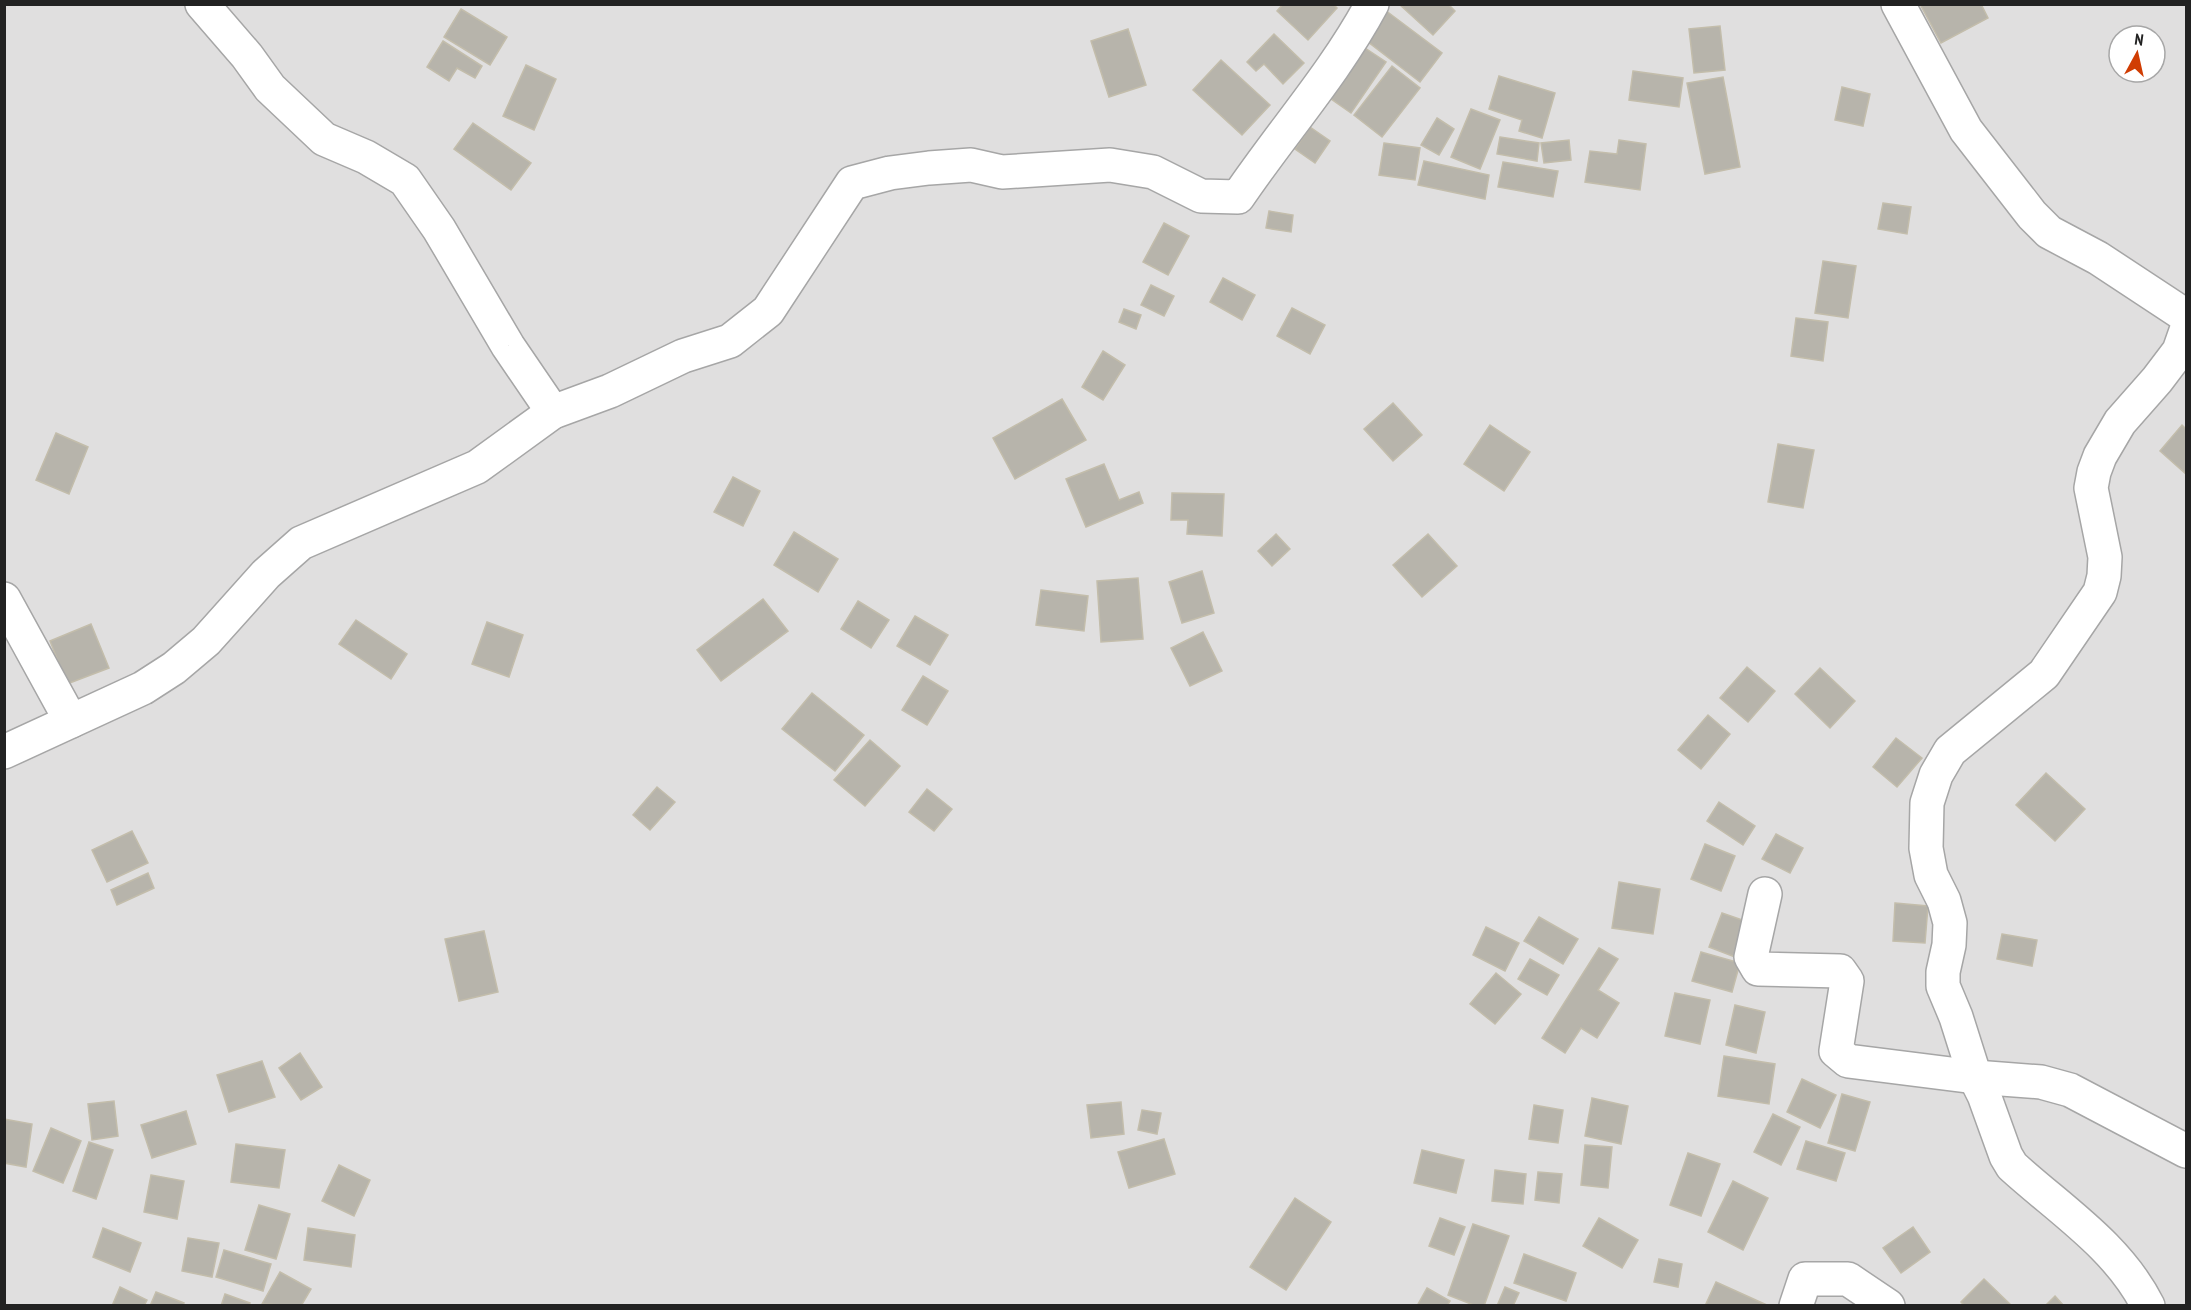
<svg xmlns="http://www.w3.org/2000/svg" width="2191" height="1310" viewBox="0 0 2191 1310" font-family="'PT Sans Narrow',sans-serif">
  <rect width="100%" height="100%" fill="#f2f1e9"/>
  <!-- residential -->
  <path fill="#e0dfdf" fill-rule="evenodd" d="M5 5H2186V1305H5ZM2119 36H2155V72H2119Z"/>
  <!-- building -->
  <g fill="#b7b4ab" stroke="#c3bdab" stroke-width="1.5">
    <path d="M1283 4H1333L1337 8 1308 40 1277 11Z"/>
    <path d="M1399 4H1448L1455 11 1433 35Z"/>
    <path d="M1920 4H1981L1988 18 1941 43Z"/>
    <path d="M461 9 507 37 490 65 444 37Z"/>
    <path d="M1385 10 1442 53 1420 82 1363 38Z"/>
    <path d="M1720 26 1725 70 1694 73 1689 29Z"/>
    <path d="M1128 29 1146 85 1109 97 1091 41Z"/>
    <path d="M1274 34 1304 63 1283 84 1264 64 1256 71 1247 62Z"/>
    <path d="M443 41 482 66 475 78 457 68 449 81 427 67Z"/>
    <path d="M1359 44 1386 62 1351 113 1324 94Z"/>
    <path d="M1221 60 1270 105 1242 135 1193 90Z"/>
    <path d="M526 65 556 79 534 130 503 116Z"/>
    <path d="M1392 66 1420 88 1382 137 1354 115Z"/>
    <path d="M1633 71 1683 78 1679 107 1629 100Z"/>
    <path d="M1499 76 1555 93 1542 138 1519 131 1522 120 1489 109Z"/>
    <path d="M1723 77 1740 167 1705 174 1687 83Z"/>
    <path d="M1842 87 1870 94 1863 126 1835 120Z"/>
    <path d="M1471 109 1500 120 1480 169 1451 157Z"/>
    <path d="M1437 118 1454 129 1439 155 1421 145Z"/>
    <path d="M473 123 531 163 511 190 454 149Z"/>
    <path d="M1310 127 1330 141 1315 163 1295 149Z"/>
    <path d="M1500 137 1539 143 1537 161 1497 154Z"/>
    <path d="M1569 140 1571 160 1544 163 1541 143Z"/>
    <path d="M1619 140 1646 144 1640 190 1585 182 1590 151 1617 154Z"/>
    <path d="M1384 143 1420 148 1415 180 1379 175Z"/>
    <path d="M1424 161 1489 175 1485 199 1418 185Z"/>
    <path d="M1503 162 1558 171 1553 197 1498 187Z"/>
    <path d="M1883 203 1911 207 1907 234 1878 229Z"/>
    <path d="M1269 211 1293 215 1291 232 1266 228Z"/>
    <path d="M1164 223 1189 236 1168 275 1143 262Z"/>
    <path d="M1823 261 1856 266 1848 318 1815 313Z"/>
    <path d="M1223 278 1255 295 1242 320 1210 302Z"/>
    <path d="M1151 285 1174 296 1164 316 1141 305Z"/>
    <path d="M1292 308 1325 325 1310 354 1277 336Z"/>
    <path d="M1124 309 1141 315 1136 329 1119 322Z"/>
    <path d="M1796 318 1828 322 1823 361 1791 356Z"/>
    <path d="M1103 351 1125 365 1103 400 1082 387Z"/>
    <path d="M1062 399 1086 440 1015 479 993 438Z"/>
    <path d="M1393 403 1422 435 1393 461 1364 429Z"/>
    <path d="M1490 425 1530 452 1504 491 1464 464Z"/>
    <path d="M2182 425 2186 429V474L2160 451Z"/>
    <path d="M56 433 88 447 69 494 36 480Z"/>
    <path d="M1778 444 1814 450 1803 508 1768 502Z"/>
    <path d="M1104 464 1119 500 1139 492 1143 503 1086 527 1066 479Z"/>
    <path d="M733 477 760 491 743 526 714 512Z"/>
    <path d="M1172 493 1224 494 1222 536 1187 534 1188 520H1171Z"/>
    <path d="M794 532 838 559 818 592 774 565Z"/>
    <path d="M1276 534 1290 549 1272 566 1258 551Z"/>
    <path d="M1428 534 1457 566 1422 597 1393 565Z"/>
    <path d="M1202 571 1214 613 1182 623 1169 582Z"/>
    <path d="M1138 578 1143 639 1101 642 1097 581Z"/>
    <path d="M1041 590 1088 596 1084 631 1036 625Z"/>
    <path d="M763 599 788 631 721 681 697 650Z"/>
    <path d="M858 601 889 620 871 648 841 629Z"/>
    <path d="M915 616 948 635 930 665 897 646Z"/>
    <path d="M356 620 407 654 391 679 339 644Z"/>
    <path d="M487 622 523 635 509 677 472 664Z"/>
    <path d="M91 624 109 668 67 684 50 641Z"/>
    <path d="M1203 632 1222 671 1190 686 1171 648Z"/>
    <path d="M1747 667 1775 691 1748 722 1720 698Z"/>
    <path d="M1820 668 1855 701 1830 728 1795 694Z"/>
    <path d="M923 676 948 691 927 725 902 710Z"/>
    <path d="M812 693 864 735 835 771 782 729Z"/>
    <path d="M1708 715 1730 734 1701 769 1678 750Z"/>
    <path d="M1896 738 1922 758 1897 787 1873 767Z"/>
    <path d="M870 740 900 766 865 806 834 780Z"/>
    <path d="M2046 773 2085 809 2055 841 2016 805Z"/>
    <path d="M657 787 675 802 650 830 633 815Z"/>
    <path d="M927 789 952 809 934 831 909 812Z"/>
    <path d="M1719 802 1755 826 1743 845 1707 821Z"/>
    <path d="M132 831 148 863 107 882 92 850Z"/>
    <path d="M1776 834 1803 848 1790 873 1762 859Z"/>
    <path d="M1705 844 1735 856 1721 891 1691 879Z"/>
    <path d="M148 873 154 888 117 905 111 890Z"/>
    <path d="M1619 882 1660 889 1653 934 1612 928Z"/>
    <path d="M1895 903 1928 906 1925 943 1893 941Z"/>
    <path d="M1722 913 1748 922 1735 957 1709 947Z"/>
    <path d="M1539 917 1578 939 1563 964 1524 941Z"/>
    <path d="M1486 927 1519 943 1505 971 1473 955Z"/>
    <path d="M484 931 498 992 459 1001 445 939Z"/>
    <path d="M2002 934 2037 940 2032 966 1997 959Z"/>
    <path d="M1599 948 1618 959 1598 990 1619 1003 1597 1038 1581 1028 1565 1053 1542 1038Z"/>
    <path d="M1701 952 1740 963 1732 992 1692 981Z"/>
    <path d="M1530 959 1559 975 1547 995 1518 979Z"/>
    <path d="M1496 973 1521 994 1495 1024 1470 1004Z"/>
    <path d="M1675 993 1710 1000 1700 1044 1665 1036Z"/>
    <path d="M1735 1005 1765 1012 1756 1053 1726 1045Z"/>
    <path d="M300 1053 322 1087 301 1100 279 1068Z"/>
    <path d="M1724 1056 1775 1064 1769 1104 1718 1096Z"/>
    <path d="M262 1061 275 1097 229 1112 217 1075Z"/>
    <path d="M1802 1079 1836 1095 1820 1128 1787 1112Z"/>
    <path d="M1842 1094 1870 1102 1855 1151 1828 1143Z"/>
    <path d="M1592 1098 1628 1106 1621 1144 1585 1136Z"/>
    <path d="M114 1101 118 1136 92 1140 88 1104Z"/>
    <path d="M1121 1102 1124 1134 1091 1138 1087 1105Z"/>
    <path d="M1534 1105 1563 1110 1558 1143 1529 1139Z"/>
    <path d="M1142 1110 1161 1113 1157 1134 1138 1130Z"/>
    <path d="M186 1111 196 1144 152 1158 141 1125Z"/>
    <path d="M1773 1114 1800 1127 1781 1165 1754 1152Z"/>
    <path d="M4 1119 32 1124 26 1167 4 1163Z"/>
    <path d="M51 1128 81 1141 63 1183 33 1171Z"/>
    <path d="M1164 1139 1175 1174 1129 1188 1118 1152Z"/>
    <path d="M1806 1141 1845 1153 1836 1181 1797 1169Z"/>
    <path d="M89 1142 113 1150 96 1199 73 1191Z"/>
    <path d="M236 1144 285 1150 279 1188 231 1182Z"/>
    <path d="M1585 1145 1612 1147 1608 1188 1581 1185Z"/>
    <path d="M1422 1150 1464 1160 1456 1193 1414 1183Z"/>
    <path d="M1688 1153 1720 1164 1701 1216 1670 1205Z"/>
    <path d="M339 1165 370 1180 354 1216 322 1201Z"/>
    <path d="M1495 1170 1526 1174 1523 1204 1492 1201Z"/>
    <path d="M1538 1172 1562 1174 1559 1203 1535 1200Z"/>
    <path d="M151 1175 184 1181 177 1219 144 1212Z"/>
    <path d="M1733 1181 1768 1198 1743 1250 1708 1232Z"/>
    <path d="M1295 1198 1331 1222 1286 1290 1250 1267Z"/>
    <path d="M259 1205 290 1214 276 1259 245 1250Z"/>
    <path d="M1440 1218 1465 1227 1454 1255 1429 1246Z"/>
    <path d="M1599 1218 1638 1240 1622 1268 1583 1246Z"/>
    <path d="M1473 1224 1509 1236 1484 1306H1476L1448 1295Z"/>
    <path d="M1913 1227 1930 1252 1901 1273 1883 1248Z"/>
    <path d="M103 1228 141 1243 130 1272 93 1257Z"/>
    <path d="M308 1228 355 1235 351 1267 304 1260Z"/>
    <path d="M188 1238 219 1243 212 1277 182 1271Z"/>
    <path d="M224 1250 271 1264 263 1291 216 1277Z"/>
    <path d="M1524 1254 1576 1273 1566 1301 1514 1283Z"/>
    <path d="M1659 1259 1682 1264 1678 1287 1654 1282Z"/>
    <path d="M280 1272 311 1289 301 1306 262 1304Z"/>
    <path d="M1984 1279 2012 1306H1965L1961 1302Z"/>
    <path d="M1716 1282 1769 1306H1705Z"/>
    <path d="M120 1287 147 1300 144 1306H112Z"/>
    <path d="M1505 1287 1519 1293 1513 1306H1497Z"/>
    <path d="M1427 1288 1450 1301 1447 1306H1417Z"/>
    <path d="M156 1292 184 1303 183 1306H150Z"/>
    <path d="M225 1294 250 1303 249 1306H221Z"/>
    <path d="M2055 1296 2064 1306H2045Z"/>
  </g>
  <g fill="none" stroke-linecap="round" stroke-linejoin="round">
    <!-- street casing -->
    <g stroke="#a6a6a6" stroke-width="36">
      <g id="street">
        <path d="M202 4 247 56 270 88 324 139 366 157 405 180 439 229 508 346 553 412"/>
        <path d="M1898 4 1966 130 2032 215 2049 232 2098 258 2186 316"/>
        <path d="M4 599 71 721"/>
        <path d="M4 752 143 688 174 668 206 641 266 574 301 543 477 467 553 412 610 391 683 356 730 341 768 311 852 183 890 173 929 168 971 165 1002 172 1110 165 1153 172 1201 196 1238 197C1282 132 1335 73 1372 4"/>
        <path d="M1765 894 1751 957 1758 969 1840 971 1847 981 1836 1051 1848 1061 1975 1077 2041 1082 2070 1090 2186 1151"/>
        <path d="M1796 1306 1805 1279H1848L1888 1306"/>
        <path d="M2148 1306C2118 1246 2059 1209 2012 1166L2006 1156 1984 1095 1975 1077 1956 1017 1943 986V972L1949 945 1950 923 1944 901 1931 875 1926 848 1927 803 1936 775 1950 751 2044 674 2100 592 2104 576 2105 557 2091 488 2094 472 2100 456 2120 422 2157 380 2179 351 2186 331"/>
      </g>
    </g>
    <!-- street -->
    <use href="#street" stroke="#fff" stroke-width="33"/>
  </g>
  <!-- border -->
  <rect width="2191" height="1310" fill="none" stroke="#222222" stroke-width="12"/>
  <!-- north arrow -->
  <g transform="translate(2137 54) rotate(8)"><circle r="28" fill="#ffffff" stroke="#a7a7a7" stroke-width="1.5"/>
  <path d="M0-4.5L10 22L0 15L-10 22Z" fill="#d03d03"/>
  <text y="-9" font-size="16" font-weight="bold" text-anchor="middle" fill="#222222">N</text>
  </g>
</svg>
